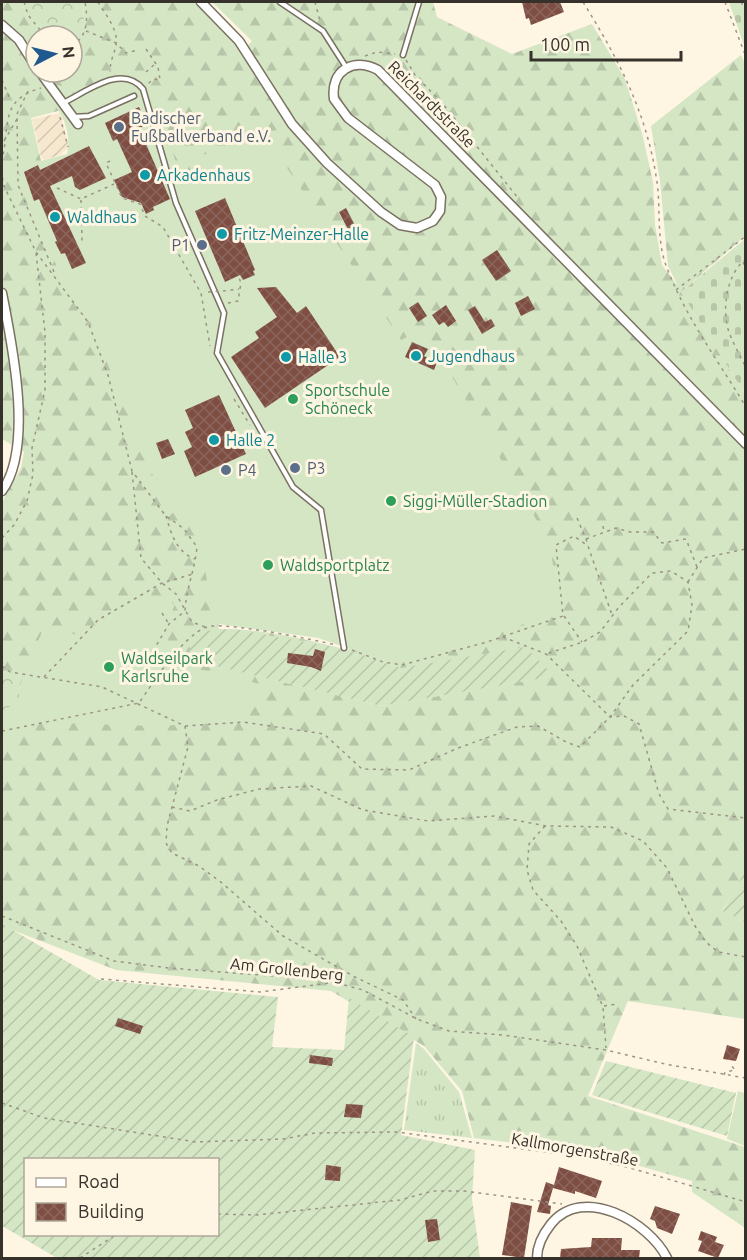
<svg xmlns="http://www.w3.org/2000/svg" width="747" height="1260" viewBox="0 0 747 1260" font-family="Ubuntu,sans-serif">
  <defs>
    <pattern id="industrial-furrows" width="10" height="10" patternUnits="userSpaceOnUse" patternTransform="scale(1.5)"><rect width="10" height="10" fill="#f6e8cf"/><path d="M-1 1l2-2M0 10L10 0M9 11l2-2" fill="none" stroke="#d4c7b2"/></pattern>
    <pattern id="grass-tufts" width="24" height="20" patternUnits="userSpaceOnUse" patternTransform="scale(1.5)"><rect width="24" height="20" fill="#d4e6c4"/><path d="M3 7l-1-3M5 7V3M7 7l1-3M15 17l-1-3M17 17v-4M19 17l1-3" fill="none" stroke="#b7c6a9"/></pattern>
    <pattern id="forest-firs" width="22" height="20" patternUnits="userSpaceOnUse" patternTransform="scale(1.5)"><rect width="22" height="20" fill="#d4e6c4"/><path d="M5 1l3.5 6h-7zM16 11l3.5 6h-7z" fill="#b7c6a9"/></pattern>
    <pattern id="cemetery-stones" width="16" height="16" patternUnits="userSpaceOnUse" patternTransform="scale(1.5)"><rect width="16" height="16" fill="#d4e6c4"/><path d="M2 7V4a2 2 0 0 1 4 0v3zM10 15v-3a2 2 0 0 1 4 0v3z" fill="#b7c6a9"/></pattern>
    <pattern id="park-crowns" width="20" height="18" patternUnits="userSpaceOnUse" patternTransform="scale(1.5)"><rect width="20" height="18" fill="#d4e6c4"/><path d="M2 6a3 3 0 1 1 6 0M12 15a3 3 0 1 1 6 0" fill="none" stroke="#b7c6a9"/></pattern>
    <pattern id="garden-furrows" width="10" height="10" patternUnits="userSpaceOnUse" patternTransform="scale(1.5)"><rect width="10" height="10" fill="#d4e6c4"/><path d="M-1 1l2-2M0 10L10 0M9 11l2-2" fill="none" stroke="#b7c6a9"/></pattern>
    <pattern id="building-cross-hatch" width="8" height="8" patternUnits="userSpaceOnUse" patternTransform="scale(1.5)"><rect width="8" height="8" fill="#7e4e43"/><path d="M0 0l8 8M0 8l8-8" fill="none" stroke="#8c655c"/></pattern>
  </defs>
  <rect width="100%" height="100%" fill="#fff5e3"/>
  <!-- industrial -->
  <path fill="url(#industrial-furrows)" d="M60 113 69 147 60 155 44 160 41 157 32 119Z"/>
  <!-- grass -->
  <path fill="url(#grass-tufts)" d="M416 1043 424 1049 459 1092 472 1138 404 1130Z"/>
  <!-- forest -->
  <path fill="url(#forest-firs)" fill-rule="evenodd" d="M2 2H22L27 16 49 36H36V72H72V44L81 39 84 23 83 2H204L247 46 252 41 212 2H433L437 17 512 54 592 24 625 79 642 133 653 182 655 225 662 265 678 286 668 266 660 181 651 126 741 55 746 66 745 236 681 292 745 394 746 871 723 910 745 922V1019L628 1001 588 1096 745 1147V1228L692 1192V1181L594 1153 474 1138 462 1091 424 1046 331 991 116 970 2 926V502L21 468 24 452 2 439ZM81 105 180 186 219 173 341 596 349 650C308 640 262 628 219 629L203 529 41 161 31 118ZM349 650 401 668 553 676 381 706 184 658Z"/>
  <!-- cemetery -->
  <g fill="url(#cemetery-stones)">
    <path d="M729 2H745V48Z"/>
    <path d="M745 239V394L681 292Z"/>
  </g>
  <!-- park -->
  <g fill="url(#park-crowns)">
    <path d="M22 2H83L84 23 81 39 72 44V36H49L27 16Z"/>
    <path d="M2 670 20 685 19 702 2 711Z"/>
  </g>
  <!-- garden -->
  <g fill="url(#garden-furrows)" fill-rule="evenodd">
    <path d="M234 629 349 650 401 668 525 647 554 676 381 706 183 658 203 631Z"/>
    <path d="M745 871V922L723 911Z"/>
    <path d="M2 924 99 980 278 997 272 1047 344 1050 349 998 414 1037 401 1135 475 1150 472 1199 480 1258H57L2 1226ZM26 1160H218V1234H26Z"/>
    <path d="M606 1061 736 1093 727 1136 592 1095Z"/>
  </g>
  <!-- pitch -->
  <g fill="#d4e6c4">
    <path d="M128 75C146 82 150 95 156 112L160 111 183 185 188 179 194 159 262 130 401 340 424 329 550 543 559 611 434 657 402 661 376 658 318 638 211 623C207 576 206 551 182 509L169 515 91 323 78 311 28 205 18 167 67 154C71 136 65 118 54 104L105 77Z"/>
    <path d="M145 593 175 604 153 658 264 685 243 722 156 726 29 722 2 742V711L19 702 20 685 44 627 95 639Z"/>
    <path d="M738 1091 745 1093V1146L727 1139Z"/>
  </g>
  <!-- building -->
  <g fill="url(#building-cross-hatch)">
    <path d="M522 2H560L564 12 531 25 529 18 526 19Z"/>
    <path d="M139 107 147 125 139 128 170 199 153 207 154 210 146 214 141 203 122 197 114 180 132 172 117 139 113 141 105 123Z"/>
    <path d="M89 146 106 178 80 190 75 187 72 176 50 186 86 263 72 269 65 253 61 254 55 242 57 241 39 199 34 201 24 172 38 165 40 170Z"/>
    <path d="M225 198 255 270 253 271 255 275 243 280 240 275 225 282 195 211Z"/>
    <path d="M346 208 360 235 353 239 339 212Z"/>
    <path d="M497 250 511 271 496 281 482 260Z"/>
    <path d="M276 287 297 313 306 306 340 357 265 408 231 357 259 338 255 332 277 317 257 288Z"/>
    <path d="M528 296 535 309 521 316 515 303Z"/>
    <path d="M418 302 427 316 418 322 409 308Z"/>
    <path d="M446 305 456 321 448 327 444 322 439 325 432 315Z"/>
    <path d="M475 306 485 322 491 319 495 326 482 334 468 310Z"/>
    <path d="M412 342 428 349 424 356 437 362 434 370 405 357Z"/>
    <path d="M219 395 246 454 195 477 184 451 192 447 185 432 193 428 185 410Z"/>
    <path d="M168 439 175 454 162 459 156 443Z"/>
    <path d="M315 649 325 652 321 671 311 667 287 663 288 653 313 656Z"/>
    <path d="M118 1018 143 1026 140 1034 115 1026Z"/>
    <path d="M727 1045 740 1049 736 1061 723 1059Z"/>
    <path d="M310 1055 333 1058 332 1066 309 1063Z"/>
    <path d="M346 1104 363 1105 361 1118 344 1117Z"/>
    <path d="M326 1165 341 1167 340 1181 325 1180Z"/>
    <path d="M559 1167 602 1181 596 1198 575 1191V1194L553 1188 548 1205 551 1206 550 1214 537 1212 546 1182 554 1185Z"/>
    <path d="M511 1202 532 1206 524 1258 502 1255Z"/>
    <path d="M655 1206 680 1214 672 1234 657 1228 655 1221 650 1219Z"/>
    <path d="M437 1219 440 1240 428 1242 425 1220Z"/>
    <path d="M701 1231 717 1237 715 1242 724 1245 718 1258 698 1251 702 1241 698 1240Z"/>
    <path d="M592 1238H622L621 1250H640L639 1258H560L561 1249 591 1247Z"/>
  </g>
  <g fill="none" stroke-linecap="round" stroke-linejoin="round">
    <!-- lane casing -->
    <g stroke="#7a7162" stroke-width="7">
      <g id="lane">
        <path d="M280 2 323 31 346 67"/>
        <path d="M403 55 419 2"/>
        <path d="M63 103C86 92 122 63 143 89L176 203 224 313 217 353 293 487 321 510 344 648"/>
        <path d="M73 117 89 116 134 96"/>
      </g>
    </g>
    <!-- street casing -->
    <g stroke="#7a7162" stroke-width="11">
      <g id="street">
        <path d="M201 2 239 41 292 124 327 163 381 212 400 225 417 228 433 221 440 211 441 197 435 185 348 118 334 99C330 70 354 57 378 70L746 444"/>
        <path d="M2 25 19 40 36 67"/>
        <path d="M40 72 78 124"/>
        <path d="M2 293C12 344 34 447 2 491"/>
        <path d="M537 1258C537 1246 543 1234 551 1224 583 1184 649 1222 667 1258"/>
      </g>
    </g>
    <!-- path -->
    <g stroke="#9b9487" stroke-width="1.5" stroke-dasharray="3 4.5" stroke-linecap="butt">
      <path d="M24 2 28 15 45 36"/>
      <path d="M98 2C105 14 119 30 116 45 114 55 110 61 110 72"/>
      <path d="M315 2 320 21"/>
      <path d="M583 2C619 60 647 113 657 182 661 210 656 241 667 268 686 318 719 362 746 407"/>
      <path d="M725 2 746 57"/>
      <path d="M741 2 746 11"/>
      <path d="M86 31 116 43 126 53 138 50"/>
      <path d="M72 46C88 36 88 19 85 2"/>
      <path d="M146 49 158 67 160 80 153 79 148 84"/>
      <path d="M365 56 377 52 395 54"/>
      <path d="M406 60 415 75 443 104 518 198"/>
      <path d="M146 72 156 63"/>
      <path d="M2 80 10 99"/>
      <path d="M28 91 17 114 18 185 54 272"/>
      <path d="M60 117 68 147"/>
      <path d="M4 141 17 119"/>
      <path d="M110 161 106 163 122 198 140 204 145 216 163 227 201 293 210 346"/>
      <path d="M2 162C10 123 0 100 41 88"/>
      <path d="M2 170 3 184 36 252 88 322 108 375 132 471 165 515 184 529 197 547C195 570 186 588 185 611L169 624 156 646 162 668"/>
      <path d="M57 188 81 199 114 184"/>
      <path d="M81 200 82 241"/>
      <path d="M746 259C727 273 722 307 728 329 732 342 740 355 746 368"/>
      <path d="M743 262 746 268"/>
      <path d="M676 290 746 236"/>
      <path d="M223 291 239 289"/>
      <path d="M228 303 238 301 241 283 238 275"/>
      <path d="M234 399 250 425"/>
      <path d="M132 472 141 558 162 583 176 594 192 622 205 627"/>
      <path d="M166 516C171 533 176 552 195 559"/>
      <path d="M577 518 588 544"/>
      <path d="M603 526 604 532"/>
      <path d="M2 538 14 525 27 501 33 474 32 448 45 390V332L36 253"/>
      <path d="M586 539 616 528 630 532H653L662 543 686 539 697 567"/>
      <path d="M688 582 703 558 746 549"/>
      <path d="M162 613 169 624"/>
      <path d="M564 616 582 642"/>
      <path d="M503 637 546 654 610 717 624 716 639 724 659 794 668 809 746 818"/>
      <path d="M352 650 383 662 402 665 487 642 563 616 556 545 574 536 588 546 612 615"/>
      <path d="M2 666 10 672 102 687 185 726 243 722 324 734 362 769 409 770 458 748 517 727 538 726 566 742 580 747 610 717 633 685 688 631 692 605 688 582 671 571 652 573 619 607 600 632 583 642 546 654"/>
      <path d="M44 677 98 620 162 583 193 574"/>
      <path d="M185 726 188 747 167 826 166 843 172 853 199 866 222 883 283 936 353 976 403 1000 416 1019"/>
      <path d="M2 731 139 703C153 683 183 635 207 627 223 621 315 640 336 645"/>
      <path d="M172 807 190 811 217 800 259 789 311 786 363 810 428 821 494 816 546 826 611 827 643 841 667 868 695 926 706 942 718 952 746 957"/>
      <path d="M545 826 529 844 527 870 533 890 561 921 577 946 603 1007 606 1048"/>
      <path d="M2 916 114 961 169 968 325 980 363 990 417 1019 449 1031 503 1035 606 1050 665 1064 746 1078"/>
      <path d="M101 979 260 992 330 983"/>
      <path d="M604 1006 617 1004"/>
      <path d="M724 1075 725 1072 735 1070 731 1065"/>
      <path d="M2 1103 44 1118 196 1142 283 1139 315 1133 397 1132 575 1156 627 1167 746 1202"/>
      <path d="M218 1214 256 1215 400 1200 433 1191H464L562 1204"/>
      <path d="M80 1258 117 1234"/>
    </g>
    <!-- lane -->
    <use href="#lane" stroke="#fff" stroke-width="4"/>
    <!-- street -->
    <use href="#street" stroke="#fff" stroke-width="8"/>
    <!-- path-bridge -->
    <path stroke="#9b9487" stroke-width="1.5" stroke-dasharray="3 4.5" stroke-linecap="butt" d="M208 292 222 291"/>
  </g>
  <!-- markers -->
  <g fill="#5c6f8a" stroke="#fff5e3" stroke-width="2">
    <circle cx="119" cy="127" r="6"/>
    <circle cx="202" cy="245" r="6"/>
    <circle cx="295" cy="468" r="6"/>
    <circle cx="226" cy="470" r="6"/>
  </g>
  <g fill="#0f9aa8" stroke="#fff5e3" stroke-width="2">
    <circle cx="145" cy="175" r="6"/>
    <circle cx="55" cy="217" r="6"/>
    <circle cx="222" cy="234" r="6"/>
    <circle cx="416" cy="356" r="6"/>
    <circle cx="286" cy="357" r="6"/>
    <circle cx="214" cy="440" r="6"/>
  </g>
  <g fill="#2e9e5b" stroke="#fff5e3" stroke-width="2">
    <circle cx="293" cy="399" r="6"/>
    <circle cx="391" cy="501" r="6"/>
    <circle cx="268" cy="565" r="6"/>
    <circle cx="109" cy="667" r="6"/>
  </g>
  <g text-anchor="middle" stroke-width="6" stroke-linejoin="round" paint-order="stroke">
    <!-- street labels -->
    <g font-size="16" fill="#36322b" stroke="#fff5e3">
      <text transform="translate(432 104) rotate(45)" y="6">Reichardtstraße</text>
      <text transform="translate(287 969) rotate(6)" y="6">Am Grollenberg</text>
      <text transform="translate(575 1149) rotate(10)" y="6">Kallmorgenstraße</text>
    </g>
    <!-- service labels -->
    <g font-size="16" fill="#4e5e75" stroke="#fff5e3" text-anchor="start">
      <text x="131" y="124">Badischer<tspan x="131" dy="18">Fußballverband e.V.</tspan></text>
      <text x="190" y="251" text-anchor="end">P1</text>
      <text x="307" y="474">P3</text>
      <text x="238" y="476">P4</text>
    </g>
    <!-- culture labels -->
    <g font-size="16" fill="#0d838f" stroke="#fff5e3" text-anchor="start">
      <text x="157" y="181">Arkadenhaus</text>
      <text x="67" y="223">Waldhaus</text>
      <text x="234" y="240">Fritz-Meinzer-Halle</text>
      <text x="428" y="362">Jugendhaus</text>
      <text x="298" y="363">Halle 3</text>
      <text x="226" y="446">Halle 2</text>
    </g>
    <!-- leisure labels -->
    <g font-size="16" fill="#27864d" stroke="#fff5e3" text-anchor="start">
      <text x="305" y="396">Sportschule<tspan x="305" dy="18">Schöneck</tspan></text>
      <text x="403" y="507">Siggi-Müller-Stadion</text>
      <text x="280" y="571">Waldsportplatz</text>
      <text x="121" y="664">Waldseilpark<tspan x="121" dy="18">Karlsruhe</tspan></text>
    </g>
  </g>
  <!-- border -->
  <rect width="747" height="1260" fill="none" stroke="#36322b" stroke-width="6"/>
  <!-- legend -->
  <rect x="24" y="1158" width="195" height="78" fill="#fff5e3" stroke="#afa799" stroke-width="1.5"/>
  <rect x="36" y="1178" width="30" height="9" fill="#ffffff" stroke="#afa799" stroke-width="1.5"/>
  <text x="78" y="1188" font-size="18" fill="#36322b">Road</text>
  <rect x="36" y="1203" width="30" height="18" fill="url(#building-cross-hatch)" stroke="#afa799" stroke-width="1.5"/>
  <text x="78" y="1218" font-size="18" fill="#36322b">Building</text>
  <!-- north arrow -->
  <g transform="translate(54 54) rotate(83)"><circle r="28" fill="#fff5e3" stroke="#afa799" stroke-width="1.5"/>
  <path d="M0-4.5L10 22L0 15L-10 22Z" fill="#205990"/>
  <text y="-9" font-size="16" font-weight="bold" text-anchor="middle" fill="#36322b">N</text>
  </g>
  <!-- scale -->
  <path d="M531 51v9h150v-9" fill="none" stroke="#36322b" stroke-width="3"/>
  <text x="540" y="51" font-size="18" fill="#36322b" stroke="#fff5e3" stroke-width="4.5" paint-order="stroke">100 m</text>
</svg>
